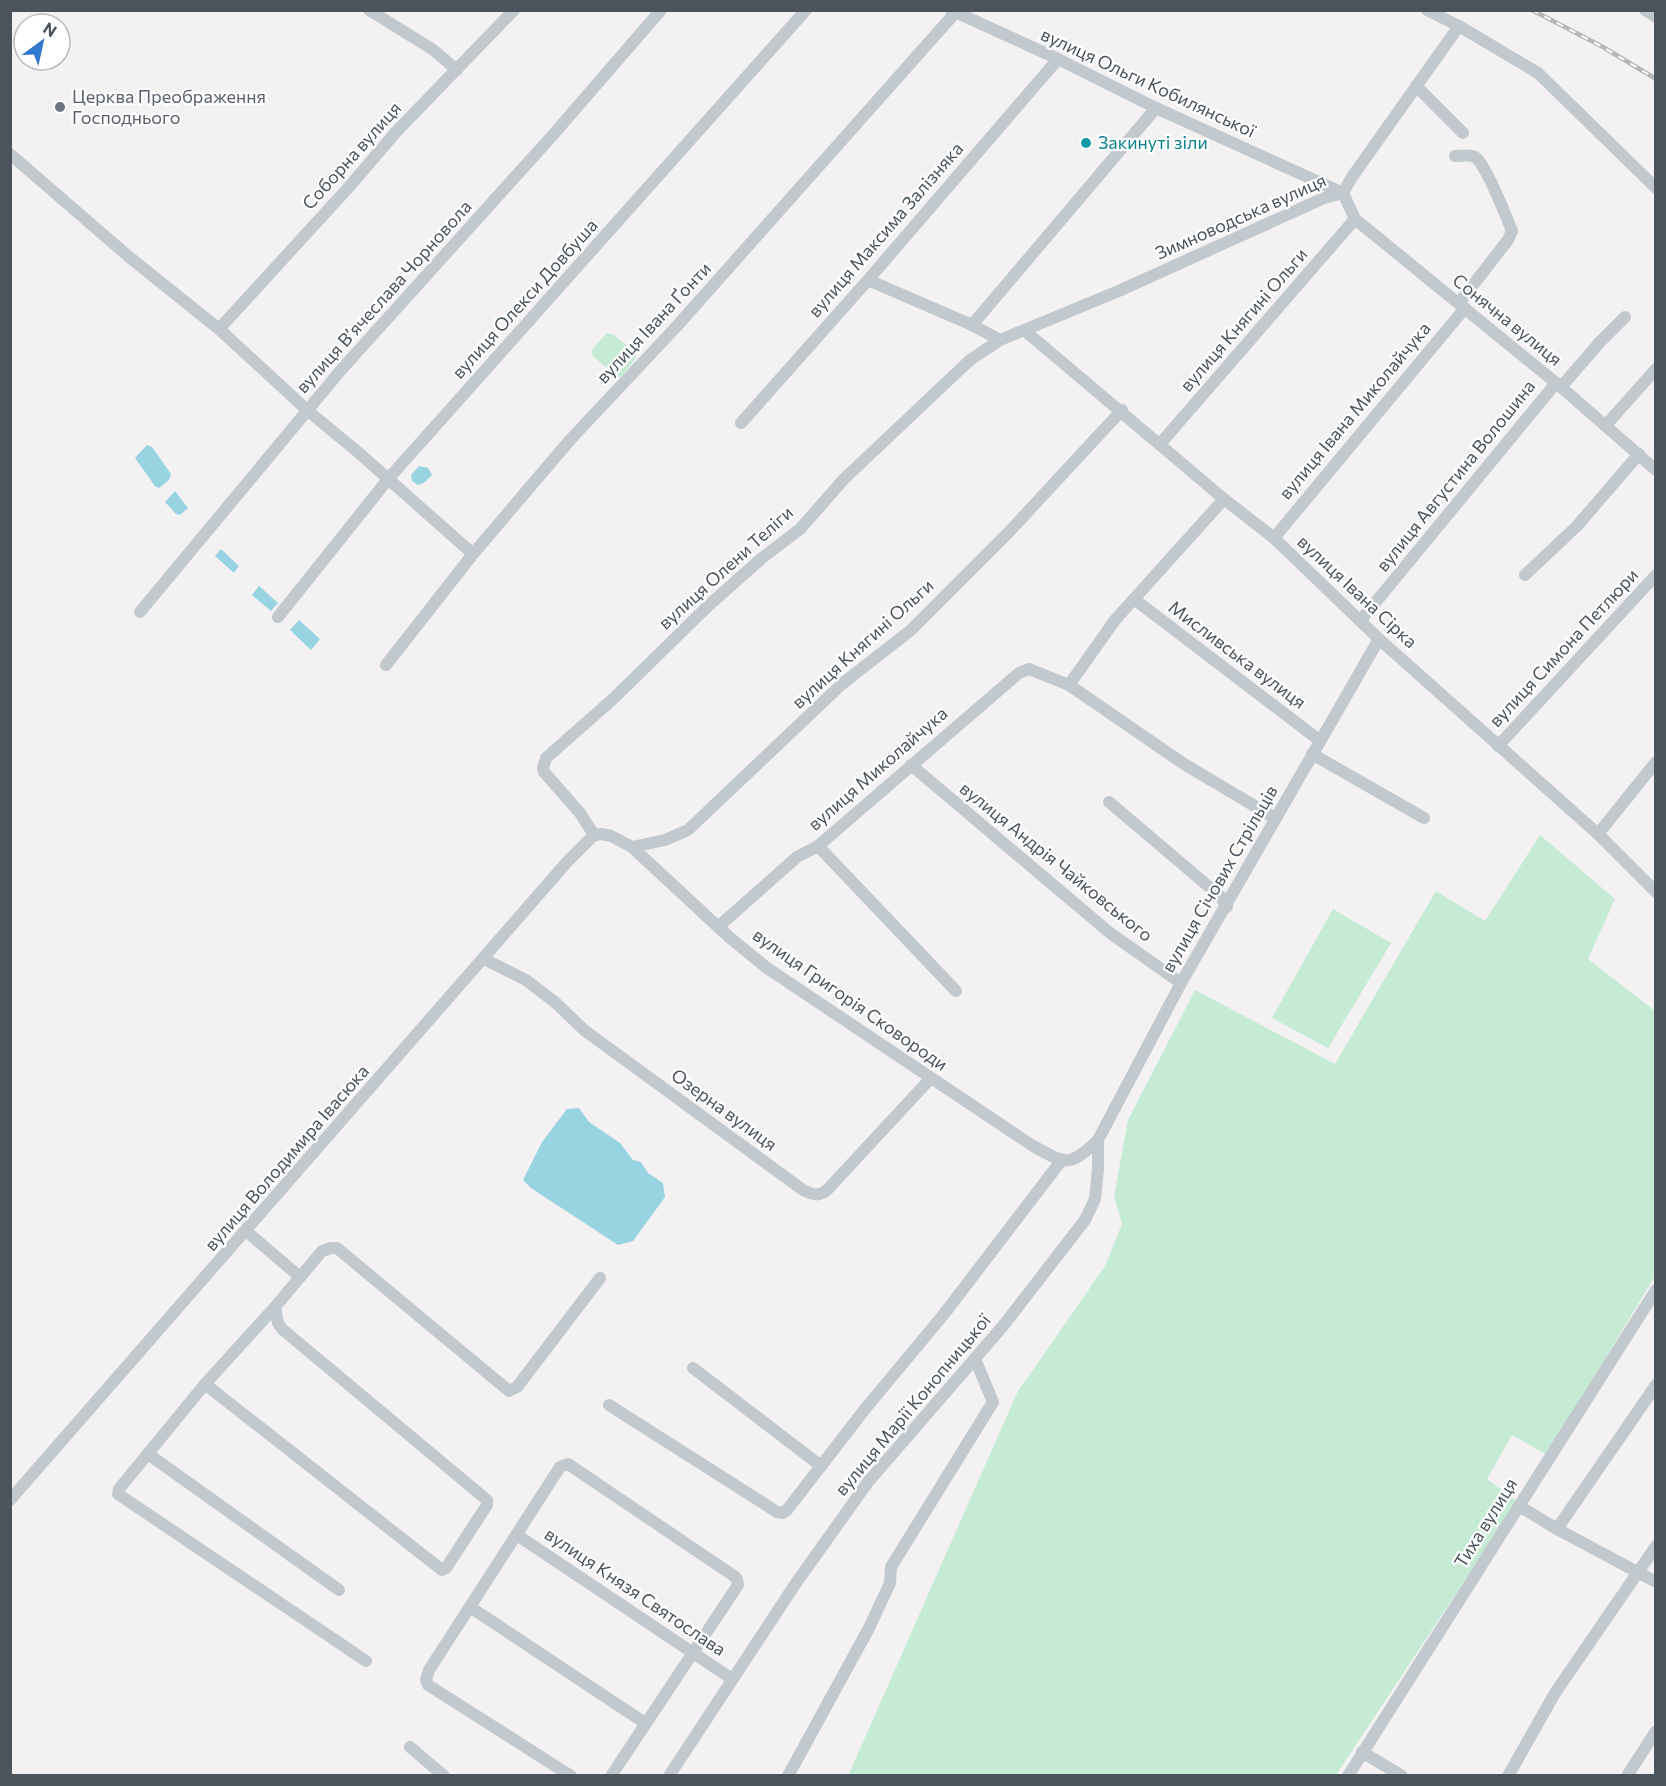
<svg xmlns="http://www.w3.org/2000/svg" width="1666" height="1786" viewBox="0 0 1666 1786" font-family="Commissioner,sans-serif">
  <rect width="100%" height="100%" fill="#f3f1f1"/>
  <!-- green -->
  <g fill="#c6ebd4">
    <path d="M607 333 614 335 636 353V358L621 377H617L592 355 591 351Z"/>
    <path d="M1540 835 1615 899 1588 959 1655 1011V1276L1547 1455 1512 1435 1487 1479 1517 1501 1336 1775 848 1776 1017 1393 1105 1266 1122 1224 1114 1196 1128 1120 1195 990 1335 1064 1436 891 1485 921Z"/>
    <path d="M1333 909 1391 943 1328 1048 1272 1018Z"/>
  </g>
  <!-- water -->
  <g fill="#98d3e2">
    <path d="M147 445 152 447 171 474 169 480 159 488 155 486 135 458Z"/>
    <path d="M419 466 428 468 432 475 425 482 418 485 412 481 411 475Z"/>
    <path d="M175 491 188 508 180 515 176 514 165 502Z"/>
    <path d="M221 549 239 566 234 573 215 556Z"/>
    <path d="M259 586 278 603 271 611 252 595Z"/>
    <path d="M299 620 320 639 311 650 290 630Z"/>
    <path d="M579 1108 589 1122 620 1143 633 1160 641 1162 648 1173 663 1183 665 1197 633 1241 618 1245 531 1188 523 1180 542 1142 567 1109Z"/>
  </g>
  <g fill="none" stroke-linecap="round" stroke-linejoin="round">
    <!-- minor -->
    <g stroke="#c1c8ce" stroke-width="12">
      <path d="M369 10 432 49 457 70"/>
      <path d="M951 10 1058 59 1156 108 1343 193 1355 219 1561 387 1656 470"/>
      <path d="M1427 10 1459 26 1538 73 1656 188"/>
      <path d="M1645 10 1656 17"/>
      <path d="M1416 86 1463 133"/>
      <path d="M10 154 128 256 219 329 307 410 359 453 473 554"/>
      <path d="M1455 156C1461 156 1470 154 1475 157 1485 163 1507 218 1512 231L1508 240 1459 303"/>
      <path d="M868 280 972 325 1000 340"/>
      <path d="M972 325 1156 108"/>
      <path d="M219 329 349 187 395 133 514 10"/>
      <path d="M1024 330 1224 499 1274 538 1379 639 1598 834 1656 892"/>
      <path d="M1561 387 1600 342 1625 317"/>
      <path d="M741 423 868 280 1058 59"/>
      <path d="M1606 425 1656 369"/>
      <path d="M1160 444 1355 219"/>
      <path d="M1274 538 1465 308"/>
      <path d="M1525 575 1577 526 1639 454"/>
      <path d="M1134 599 1319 740"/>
      <path d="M140 612 341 370 552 136 661 10"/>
      <path d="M278 617 389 478 806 10"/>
      <path d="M1361 620 1556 383"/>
      <path d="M386 665 473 554 570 440 677 326 955 13"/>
      <path d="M1069 685 1115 620 1224 499"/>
      <path d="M1498 746 1656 575"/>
      <path d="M1312 754 1424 818"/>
      <path d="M911 765 1110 933 1181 983"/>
      <path d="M1109 802 1220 896 1227 907"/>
      <path d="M1598 834 1656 762"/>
      <path d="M594 835 580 813 544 772 543 768 546 758 613 699 708 606 762 558 800 529 844 479 970 360 1000 340 1121 290 1324 198 1343 193 1352 177 1459 26"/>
      <path d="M594 835 601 834 611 836 632 847 729 937 767 968 1033 1146C1066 1164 1069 1168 1098 1140L1181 983 1379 639"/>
      <path d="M818 846 956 991"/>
      <path d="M632 847 665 840 688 830 842 684 911 630 1008 533 1122 410"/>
      <path d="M719 926 797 857 818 846 1019 673 1029 669 1069 685 1184 764 1275 818"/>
      <path d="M484 959 526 980 556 1003 584 1030 803 1190C813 1195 819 1197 828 1189L931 1078"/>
      <path d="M246 1231 300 1277"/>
      <path d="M275 1307 278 1323 282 1329 487 1500V1505L446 1568 442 1570 205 1384 275 1307 322 1251 331 1248H337L509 1391 517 1387 600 1278"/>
      <path d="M693 1368 821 1466"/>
      <path d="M205 1384 119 1489 118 1494 366 1661"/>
      <path d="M609 1405 777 1512 783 1513 787 1510 865 1409 944 1314 1061 1161"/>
      <path d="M148 1454 339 1590"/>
      <path d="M10 1500 567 862 594 835"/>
      <path d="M1519 1506 1557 1529 1656 1582"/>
      <path d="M1557 1529 1656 1385"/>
      <path d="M517 1535 732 1679"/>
      <path d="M470 1607 645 1723"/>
      <path d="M410 1747 444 1776"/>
      <path d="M1362 1752 1402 1776"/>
      <path d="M571 1776 428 1685 426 1680 429 1670 560 1467 568 1464 734 1576 737 1579 738 1585 611 1776"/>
      <path d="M669 1776 796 1583 868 1482 1003 1326 1085 1220 1095 1199 1098 1169V1140"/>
      <path d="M788 1776 869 1628 890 1583 891 1567 993 1402 975 1359"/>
      <path d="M1348 1776 1656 1290"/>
      <path d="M1508 1776 1555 1693 1656 1546"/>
      <path d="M1627 1776 1656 1731"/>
    </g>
    <!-- rail casing -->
    <g stroke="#b4b6ba" stroke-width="4.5">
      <path id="rail" d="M1532 10 1603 47 1656 79"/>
    </g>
    <!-- rail -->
    <use href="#rail" stroke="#fff" stroke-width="2" stroke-dasharray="7" stroke-linecap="butt"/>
  </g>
  <!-- markers -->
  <circle fill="#6b7280" stroke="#fff" stroke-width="2" cx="60" cy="107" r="6"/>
  <circle fill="#0f9aa8" stroke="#fff" stroke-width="2" cx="1086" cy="143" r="6"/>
  <g text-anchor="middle" stroke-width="4.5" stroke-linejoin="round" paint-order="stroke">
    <!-- street labels -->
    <g font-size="18" fill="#4b545c" stroke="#fff">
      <text transform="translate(1148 83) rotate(25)" y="6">вулиця Ольги Кобилянської</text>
      <text transform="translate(352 156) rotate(-48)" y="6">Соборна вулиця</text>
      <text transform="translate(1241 217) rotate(-24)" y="6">Зимноводська вулиця</text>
      <text transform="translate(886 230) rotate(-49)" y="6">вулиця Максима Залізняка</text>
      <text transform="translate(384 297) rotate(-48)" y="6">вулиця Вʼячеслава Чорновола</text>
      <text transform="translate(525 299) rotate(-48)" y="6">вулиця Олекси Довбуша</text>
      <text transform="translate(1244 320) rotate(-49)" y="6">вулиця Княгині Ольги</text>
      <text transform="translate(1507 320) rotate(39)" y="6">Сонячна вулиця</text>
      <text transform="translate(654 323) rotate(-47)" y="6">вулиця Івана Ґонти</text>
      <text transform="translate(1355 411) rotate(-50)" y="6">вулиця Івана Миколайчука</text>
      <text transform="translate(1456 476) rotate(-51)" y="6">вулиця Августина Волошина</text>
      <text transform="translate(726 568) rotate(-42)" y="6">вулиця Олени Теліги</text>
      <text transform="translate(1357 592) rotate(43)" y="6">вулиця Івана Сірка</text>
      <text transform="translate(863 644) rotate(-42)" y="6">вулиця Княгині Ольги</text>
      <text transform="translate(1564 648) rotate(-47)" y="6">вулиця Симона Петлюри</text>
      <text transform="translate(1237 655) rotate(37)" y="6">Мисливська вулиця</text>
      <text transform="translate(878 769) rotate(-41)" y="6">вулиця Миколайчука</text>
      <text transform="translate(1056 862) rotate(39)" y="6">вулиця Андрія Чайковського</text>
      <text transform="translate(1220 879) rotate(-60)" y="6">вулиця Січових Стрільців</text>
      <text transform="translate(850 1000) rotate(35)" y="6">вулиця Григорія Сковороди</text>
      <text transform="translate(724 1110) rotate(36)" y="6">Озерна вулиця</text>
      <text transform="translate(287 1158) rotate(-49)" y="6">вулиця Володимира Івасюка</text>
      <text transform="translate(913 1405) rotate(-50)" y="6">вулиця Марії Конопницької</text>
      <text transform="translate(1486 1523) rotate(-58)" y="6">Тиха вулиця</text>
      <text transform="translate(635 1592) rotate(34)" y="6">вулиця Князя Святослава</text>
    </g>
    <!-- worship labels -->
    <g font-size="18" fill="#5b616d" stroke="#fff" text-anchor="start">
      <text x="72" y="103">Церква Преображення<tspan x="72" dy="21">Господнього</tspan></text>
    </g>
    <!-- culture labels -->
    <g font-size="18" fill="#0d838f" stroke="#fff" text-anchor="start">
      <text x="1098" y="149">Закинуті зіли</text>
    </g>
  </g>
  <!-- border -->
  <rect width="1666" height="1786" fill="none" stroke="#4b545c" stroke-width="24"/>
  <!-- north arrow -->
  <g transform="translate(42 42) rotate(33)"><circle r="28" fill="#ffffff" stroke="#b7bbbe" stroke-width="1.5"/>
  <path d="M0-4.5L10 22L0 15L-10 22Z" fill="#2f77cf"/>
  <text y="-9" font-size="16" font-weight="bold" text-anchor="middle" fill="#4b545c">N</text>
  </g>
</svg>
